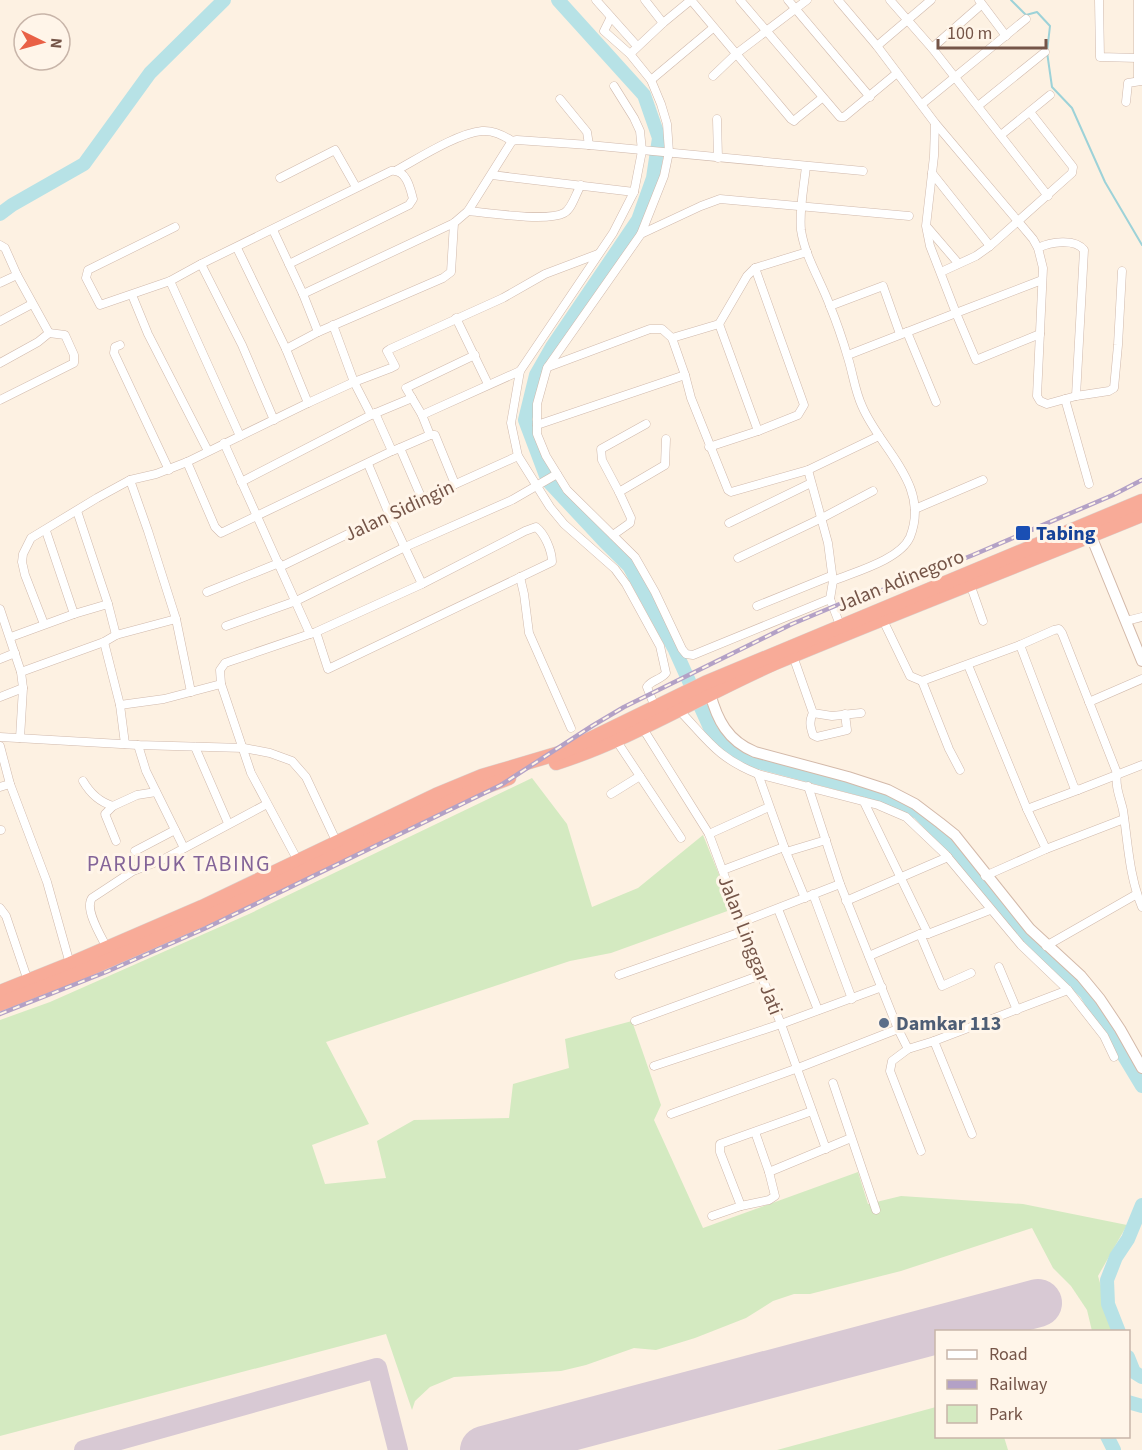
<svg xmlns="http://www.w3.org/2000/svg" width="1142" height="1450" viewBox="0 0 1142 1450" font-family="'Source Sans 3',sans-serif">
  <rect width="100%" height="100%" fill="#fdf1e2"/>
  <!-- green -->
  <g fill="#d4eac1">
    <path d="M532 778 567 824 592 907 638 888 703 835 733 909 611 953 570 961 326 1042 369 1124 312 1145 325 1184 386 1178 377 1141 414 1120 509 1118 513 1084 569 1068 565 1039 632 1021 661 1105 654 1120 703 1228 858 1172 868 1204 901 1196 1023 1204 1127 1225 1098 1276 1114 1331H1092L1087 1310 1071 1286 1053 1268 1032 1228 901 1271 810 1294H794L773 1301 746 1318 695 1338 656 1350 634 1348 586 1365 561 1371 454 1377 430 1387 415 1401 412 1410 386 1334 0 1436V1020L50 1002 249 914Z"/>
    <path d="M936 1407V1436L1004 1437 1008 1450H777Z"/>
  </g>
  <g fill="none" stroke-linecap="round" stroke-linejoin="round">
    <!-- stream -->
    <path stroke="#9dd2d8" stroke-width="2" d="M1011 0 1026 15 1037 12 1050 26 1047 52 1052 87 1072 108 1105 182 1142 245"/>
    <!-- river -->
    <g stroke="#b7e2e6" stroke-width="14">
      <path d="M558 0 644 95 659 138 653 178 638 220 552 347 536 375 525 420 548 481 604 541 629 566 675 650 712 732 734 753 747 759 872 792 918 812 950 845 1019 930 1086 993 1142 1086"/>
      <path d="M0 214 12 205 84 164 150 73 224 0"/>
      <path d="M1119 1332 1108 1304 1107 1280 1116 1257 1128 1239 1142 1205"/>
      <path d="M1128 1357 1134 1372 1142 1377"/>
      <path d="M1128 1402 1142 1406"/>
      <path d="M1107 1436 1114 1450"/>
    </g>
    <!-- taxiway -->
    <path stroke="#d8c9d4" stroke-width="20" d="M84 1450 377 1368 398 1450"/>
    <!-- runway -->
    <path stroke="#d8c9d4" stroke-width="48" d="M484 1450 1038 1303"/>
    <!-- street casing -->
    <g stroke="#d0b9ac" stroke-width="9">
      <g id="street">
        <path d="M596 0 637 46"/>
        <path d="M645 0 663 23"/>
        <path d="M691 0 791 119 794 121 796 119 822 98"/>
        <path d="M740 0 840 117H844L897 73"/>
        <path d="M788 0 870 97"/>
        <path d="M838 0 877 46 935 123 934 156 926 226 930 246 956 313 848 355"/>
        <path d="M890 0 932 48 1048 196"/>
        <path d="M979 0 1006 36"/>
        <path d="M1099 0 1100 57 1138 58"/>
        <path d="M611 17 604 31 630 54 651 80 661 104 667 124 669 152 664 176 641 234 547 368 537 404V434L546 456 567 490 635 557 655 592 682 649 686 654 693 655 830 599"/>
        <path d="M877 46 931 0"/>
        <path d="M932 48 981 5"/>
        <path d="M630 54 663 23 691 0"/>
        <path d="M713 76 736 54 807 0"/>
        <path d="M651 80 713 28"/>
        <path d="M1138 81V0"/>
        <path d="M614 86 634 118 640 131 642 151 634 192 613 233 520 371 511 423 518 456 550 507 564 524 615 569 626 584 660 646 666 673C661 680 651 680 647 687L655 707"/>
        <path d="M560 99 587 132 589 145"/>
        <path d="M1126 102 1128 83 1141 81"/>
        <path d="M922 104 1026 19"/>
        <path d="M978 106 1045 52"/>
        <path d="M717 119 718 158"/>
        <path d="M935 123 1033 239 1038 248 1043 268 1037 396 1040 401 1047 404 1076 396 1109 391 1114 388 1118 345 1122 271"/>
        <path d="M1001 135 1050 95"/>
        <path d="M806 166C804 187 799 210 801 230 805 257 821 281 830 306 837 323 843 341 848 358 853 374 855 391 862 406 880 449 931 485 910 537 900 560 854 572 833 581L830 599 840 625"/>
        <path d="M397 170C419 158 458 133 482 131 493 130 503 135 512 141"/>
        <path d="M932 173 990 246"/>
        <path d="M492 175 634 192"/>
        <path d="M280 178 335 150 356 187"/>
        <path d="M468 211C488 213 548 222 564 213 572 209 576 193 581 185"/>
        <path d="M175 227 88 270 86 278 100 305 170 281 201 264 391 171C406 169 410 187 413 199L409 205 289 264"/>
        <path d="M928 228 958 263"/>
        <path d="M273 230 303 294 318 332"/>
        <path d="M641 234 701 206 720 199 909 216"/>
        <path d="M0 245 5 248 17 275 49 333"/>
        <path d="M237 248 286 349 308 403"/>
        <path d="M1038 248C1050 242 1075 238 1084 250L1076 396"/>
        <path d="M201 264 242 345 274 420"/>
        <path d="M941 272 976 256 990 246 1072 173 1073 167 1030 112"/>
        <path d="M170 281 240 436"/>
        <path d="M0 283 17 275"/>
        <path d="M303 294 454 223 468 211 512 141 517 140 589 145 863 171"/>
        <path d="M132 295 148 334 208 451"/>
        <path d="M830 306 883 286 900 334"/>
        <path d="M456 318 488 384"/>
        <path d="M0 321 32 304"/>
        <path d="M719 324 758 431"/>
        <path d="M333 325 354 382 371 415"/>
        <path d="M907 332 936 402"/>
        <path d="M1040 334 976 360 956 313 1042 280"/>
        <path d="M672 338 719 324 747 276 755 268 807 252"/>
        <path d="M120 345 115 347 114 353 169 470"/>
        <path d="M286 349 318 332 443 278 451 272 454 223"/>
        <path d="M0 363 38 342 49 333"/>
        <path d="M548 367 650 329H662L672 338 685 375 691 398 728 490 731 492 808 470 879 436"/>
        <path d="M1065 399 1089 484"/>
        <path d="M0 400 74 363V355L65 335 49 333"/>
        <path d="M375 413 392 451 400 448 422 499"/>
        <path d="M422 415 520 371"/>
        <path d="M537 425 685 375"/>
        <path d="M430 435 422 415 406 388 475 355"/>
        <path d="M224 443 310 634 316 632 328 669 552 562C552 551 545 534 536 527L525 531 422 584 316 632"/>
        <path d="M709 447 758 431 798 415 804 405 755 268"/>
        <path d="M400 448 430 435H435L455 484"/>
        <path d="M187 462 215 527 221 533 392 451"/>
        <path d="M368 464 389 514 422 584"/>
        <path d="M808 470 828 543 833 581"/>
        <path d="M130 480 148 531 176 619 191 692"/>
        <path d="M241 482 371 415 412 398"/>
        <path d="M619 492 602 460 601 449 646 424"/>
        <path d="M915 509 983 480"/>
        <path d="M77 511 108 604 116 635"/>
        <path d="M729 523 811 483"/>
        <path d="M46 531 74 614"/>
        <path d="M613 535 630 523 631 518 619 492 665 465 666 439"/>
        <path d="M738 558 822 518 873 491"/>
        <path d="M280 567 389 514 518 456"/>
        <path d="M520 577 524 594 529 633 571 728"/>
        <path d="M970 584 983 621"/>
        <path d="M207 592 279 563"/>
        <path d="M757 606 831 576"/>
        <path d="M0 609 21 672 23 688 0 697"/>
        <path d="M882 618 910 676 922 681 1020 645 1054 630 1059 629 1062 633 1117 773C1115 787 1120 797 1123 810 1128 843 1129 876 1142 907"/>
        <path d="M1126 621 1142 617"/>
        <path d="M44 624 25 575 22 562 23 554 31 538 97 498 130 480 156 474 187 462 308 403 354 382 391 368 395 366 387 351 390 349 503 298 545 274 598 254"/>
        <path d="M226 626 296 601 405 547 512 500 557 474"/>
        <path d="M11 637 74 614 108 604"/>
        <path d="M104 642 120 705 125 744"/>
        <path d="M1020 645 1074 787 1078 790 1142 765"/>
        <path d="M793 656 813 713 832 716 861 713"/>
        <path d="M0 659 15 653"/>
        <path d="M968 665 1027 809 1046 849 985 876"/>
        <path d="M21 672 104 642 116 635 176 619"/>
        <path d="M922 681 949 749 960 770"/>
        <path d="M1089 702 1142 679"/>
        <path d="M120 705 164 699 221 684"/>
        <path d="M678 709C707 739 717 758 758 774L878 805 906 817 946 855 1021 945 1068 990 1104 1036 1114 1057"/>
        <path d="M813 713C809 721 810 726 813 735L817 737 847 730 845 714"/>
        <path d="M642 727 709 834 761 975 781 1024 826 1149"/>
        <path d="M0 737 138 745 244 748 270 753 292 761 306 777 337 843"/>
        <path d="M20 738 23 688"/>
        <path d="M616 740 681 838"/>
        <path d="M138 745 146 771 184 848"/>
        <path d="M0 746 10 784 47 882 70 964"/>
        <path d="M195 747 228 823"/>
        <path d="M758 774 786 852 805 898"/>
        <path d="M83 781C90 793 99 802 113 806L137 795 156 792"/>
        <path d="M808 786 840 884 898 1029 908 1049"/>
        <path d="M0 787 10 784"/>
        <path d="M611 794 640 776"/>
        <path d="M864 802 928 934"/>
        <path d="M113 806 105 814 116 841"/>
        <path d="M1027 809 1078 790"/>
        <path d="M0 830H1"/>
        <path d="M709 834 769 807"/>
        <path d="M1046 849 1124 819"/>
        <path d="M135 851 175 830"/>
        <path d="M786 852 826 840"/>
        <path d="M298 861 251 773 221 684 220 670 225 663 310 634"/>
        <path d="M723 870 784 847"/>
        <path d="M813 894 852 999"/>
        <path d="M846 901 948 857"/>
        <path d="M0 908 6 916 28 981"/>
        <path d="M778 909 818 1010"/>
        <path d="M742 922 840 884"/>
        <path d="M920 934 942 986 971 973"/>
        <path d="M1046 946 1137 894"/>
        <path d="M107 948C101 936 84 909 92 898L133 871 164 859 267 804"/>
        <path d="M869 956 920 934H928L990 910"/>
        <path d="M999 967 1017 1010"/>
        <path d="M619 975 744 931"/>
        <path d="M635 1021 761 975"/>
        <path d="M934 1041 1068 990"/>
        <path d="M654 1066 781 1024 882 987"/>
        <path d="M833 1083 876 1210"/>
        <path d="M671 1114 798 1068 898 1029"/>
        <path d="M921 1151 890 1071 892 1061 908 1049 934 1041 972 1134"/>
        <path d="M769 1172 851 1138"/>
        <path d="M741 1206 769 1200 775 1196 769 1172 755 1132"/>
        <path d="M712 1216 741 1206 720 1152V1144L812 1111"/>
      </g>
    </g>
    <!-- secondary casing -->
    <g stroke="#d3b9a9" stroke-width="12">
      <g id="secondary">
        <path d="M1091 536 1142 661"/>
        <path d="M710 693C717 720 728 741 755 752L848 777 888 790 915 804 940 823 955 835 1030 929 1081 976 1100 999 1120 1029 1142 1068"/>
      </g>
    </g>
    <!-- highway casing -->
    <g stroke="#dbd3cf" stroke-width="15">
      <g id="highway">
        <path d="M556 763C632 739 702 695 775 663 897 612 1020 565 1142 515"/>
        <path d="M0 992 70 964 202 907 436 795 482 776 563 752 705 683 1142 501"/>
        <path d="M0 1004 82 972 206 918 466 794 509 778"/>
      </g>
    </g>
    <!-- street -->
    <use href="#street" stroke="#fff" stroke-width="8"/>
    <!-- secondary -->
    <use href="#secondary" stroke="#fff" stroke-width="10"/>
    <!-- highway -->
    <use href="#highway" stroke="#f8ab98" stroke-width="14"/>
    <!-- rail casing -->
    <g stroke="#b3a1c6" stroke-width="4.5">
      <path id="rail" d="M0 1014 106 972 206 928 501 785 592 726 624 707 792 624 854 598 893 587 973 555 1113 495 1142 480"/>
    </g>
    <!-- rail -->
    <use href="#rail" stroke="#fff5e9" stroke-width="2" stroke-dasharray="7" stroke-linecap="butt"/>
  </g>
  <!-- markers -->
  <rect fill="#1a4fb4" stroke="#fff5e9" stroke-width="2" x="1015" y="525" width="16" height="16" rx="3"/>
  <circle fill="#5c6f8a" stroke="#fff5e9" stroke-width="2" cx="884" cy="1023" r="6"/>
  <g text-anchor="middle" stroke-width="6" stroke-linejoin="round" paint-order="stroke">
    <!-- street labels -->
    <g font-size="20" fill="#755548" stroke="#fff5e9">
      <text transform="translate(399 510) rotate(-25)" y="7">Jalan Sidingin</text>
      <text transform="translate(900 580) rotate(-22)" y="7">Jalan Adinegoro</text>
      <text transform="translate(751 945) rotate(69)" y="7">Jalan Linggar Jati</text>
    </g>
    <!-- transit labels -->
    <g font-size="20" font-weight="bold" fill="#164399" stroke="#fff5e9" text-anchor="start">
      <text x="1036" y="540">Tabing</text>
    </g>
    <!-- service labels -->
    <g font-size="20" font-weight="bold" fill="#4e5e75" stroke="#fff5e9" text-anchor="start">
      <text x="896" y="1030">Damkar 113</text>
    </g>
    <!-- quarter labels -->
    <g font-size="22" letter-spacing="1.5" fill="#836498" stroke="#fff5e9">
      <text x="179" y="871">PARUPUK TABING</text>
    </g>
  </g>
  <!-- legend -->
  <rect x="935" y="1330" width="195" height="108" fill="#fff5e9" stroke="#c8b5a9" stroke-width="1.5"/>
  <rect x="947" y="1350" width="30" height="9" fill="#ffffff" stroke="#c8b5a9" stroke-width="1.5"/>
  <text x="989" y="1360" font-size="18" fill="#755548">Road</text>
  <rect x="947" y="1380" width="30" height="9" fill="#b3a1c6" stroke="#c8b5a9" stroke-width="1.5"/>
  <text x="989" y="1390" font-size="18" fill="#755548">Railway</text>
  <rect x="947" y="1405" width="30" height="18" fill="#d4eac1" stroke="#c8b5a9" stroke-width="1.5"/>
  <text x="989" y="1420" font-size="18" fill="#755548">Park</text>
  <!-- north arrow -->
  <g transform="translate(42 42) rotate(95)"><circle r="28" fill="#fff5e9" stroke="#c8b5a9" stroke-width="1.5"/>
  <path d="M0-4.5L10 22L0 15L-10 22Z" fill="#e96045"/>
  <text y="-9" font-size="16" font-weight="bold" text-anchor="middle" fill="#755548">N</text>
  </g>
  <!-- scale -->
  <path d="M938 39v9h108v-9" fill="none" stroke="#755548" stroke-width="3"/>
  <text x="947" y="39" font-size="18" fill="#755548" stroke="#fff5e9" stroke-width="4.5" paint-order="stroke">100 m</text>
</svg>
